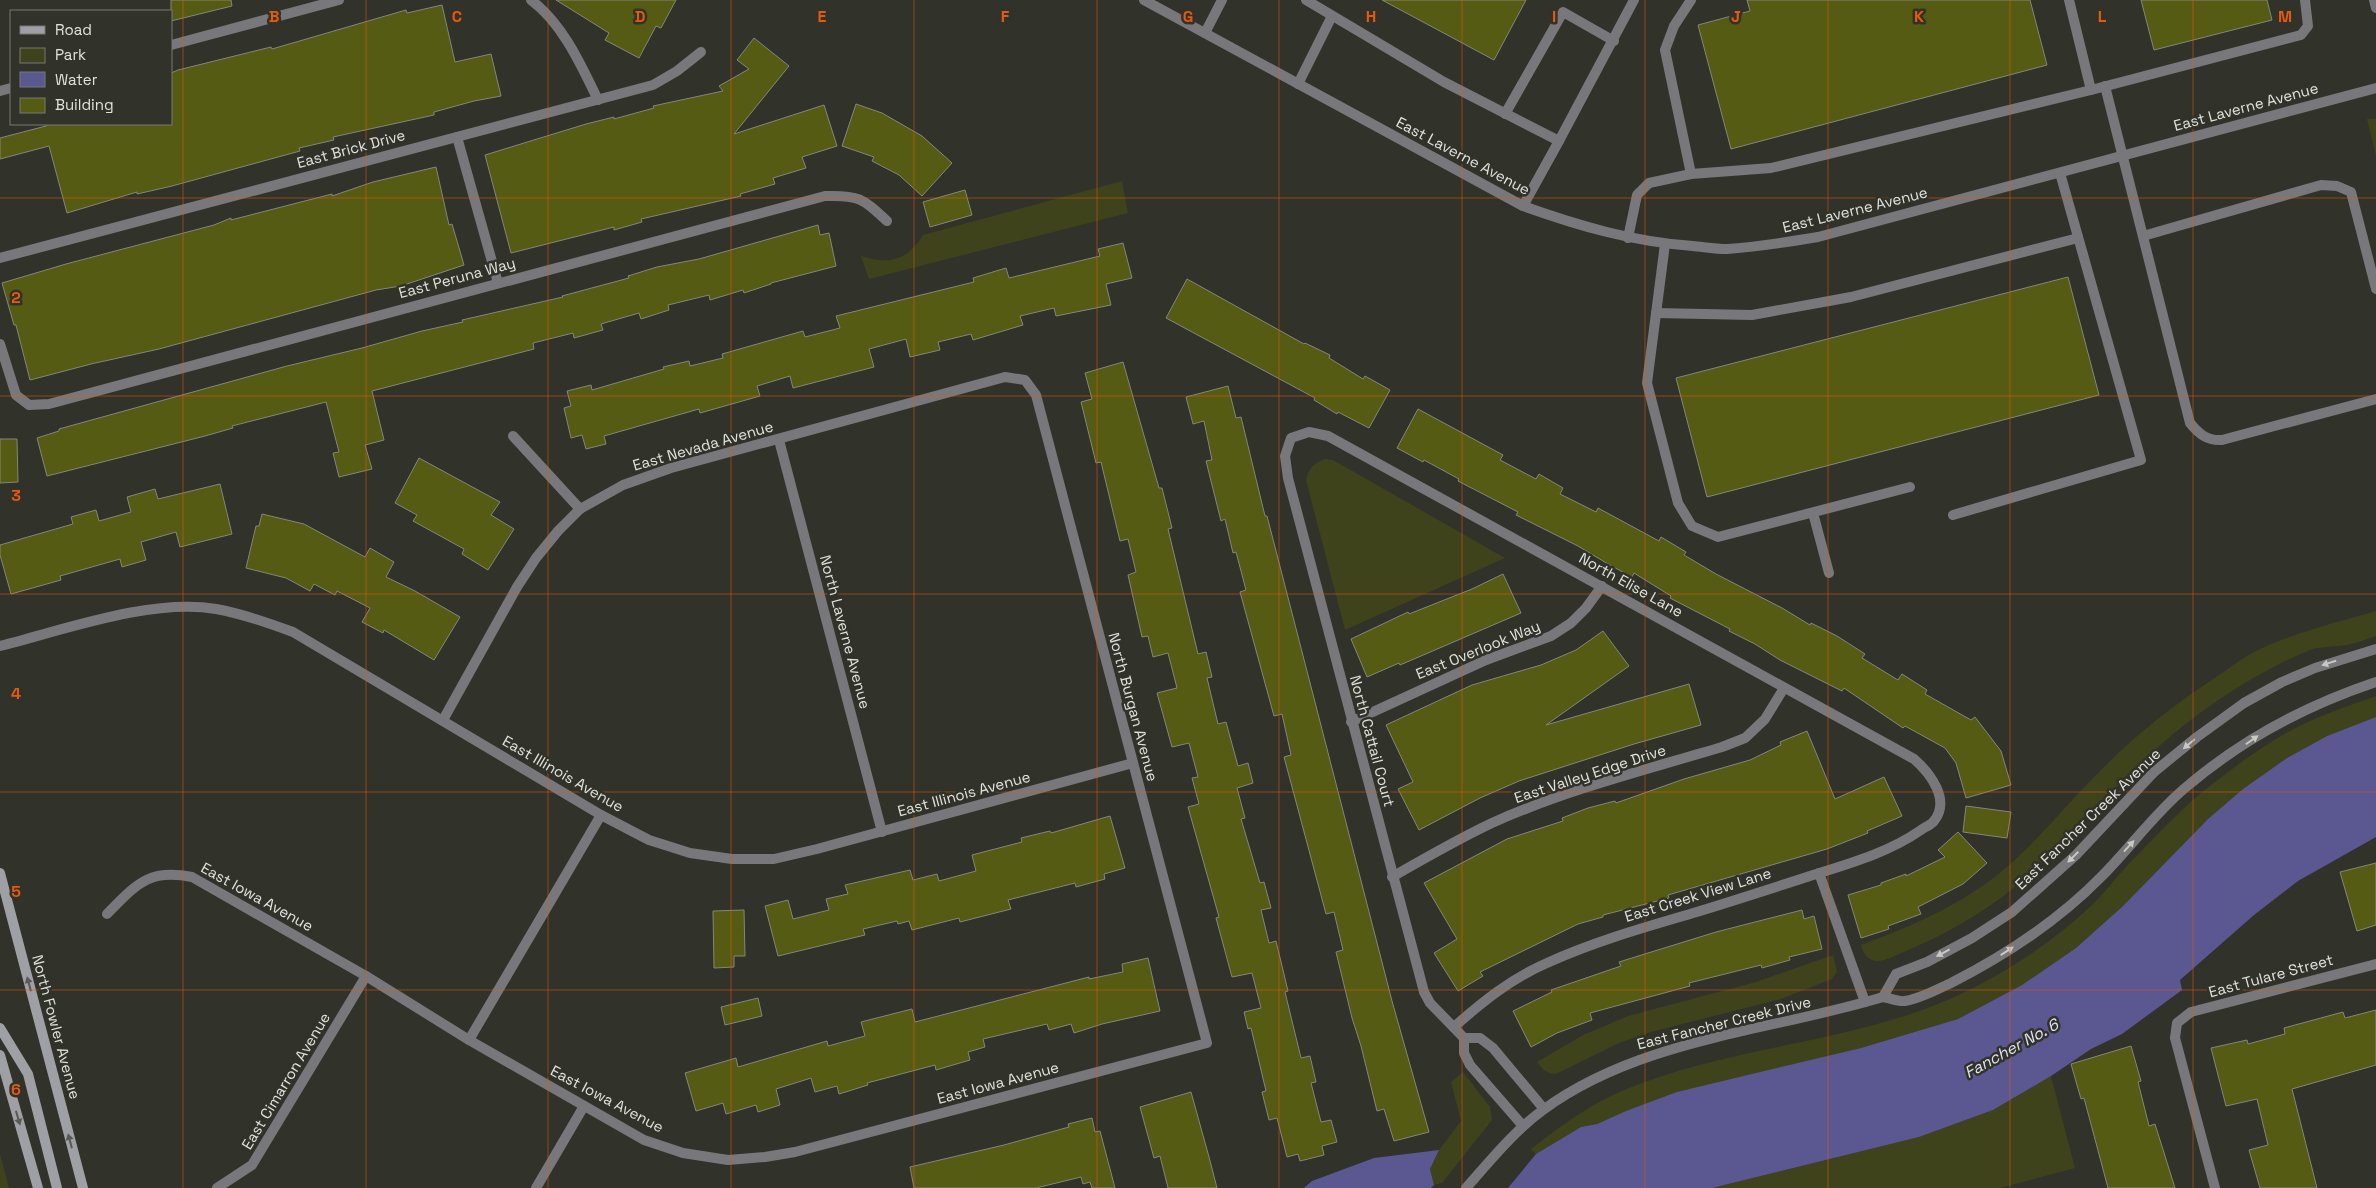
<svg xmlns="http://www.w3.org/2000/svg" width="2376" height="1188" viewBox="0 0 2376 1188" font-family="'Space Grotesk',sans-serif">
  <rect width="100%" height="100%" fill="#31322a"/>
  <!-- green -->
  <g fill="#3f431b">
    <path d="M2367 119H2376V156Z"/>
    <path d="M1122 181 1128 213 869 279 861 256C889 265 907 261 923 235Z"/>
    <path d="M1324 459 1333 460 1505 558 1345 630 1306 480C1309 468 1313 464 1324 459Z"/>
    <path d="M2376 611V636C2366 639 2357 643 2347 645 2336 647 2324 646 2313 649 2281 661 2248 680 2220 699 2193 717 2167 738 2143 761 2098 803 2058 851 2011 890 1980 915 1942 936 1906 951 1889 958 1868 972 1861 945 1910 927 1959 906 2001 872 2037 842 2066 805 2099 772 2135 735 2176 703 2219 675 2231 667 2242 658 2254 652 2292 633 2335 623 2376 611Z"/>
    <path d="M2376 696V717L2327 736 2287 758 2243 789 2208 819 2123 906 2076 948 2022 985 1958 1019 1861 1048 1626 1111 1597 1124 1581 1127 1536 1154 1531 1149C1557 1129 1583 1109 1613 1095 1730 1042 1864 1046 1979 985 2021 963 2061 935 2095 902 2105 892 2114 880 2124 869 2147 845 2176 814 2201 793 2226 773 2254 752 2281 736 2310 719 2344 707 2376 696Z"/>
    <path d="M1833 955 1837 972 1832 979 1781 999 1651 1032 1619 1043 1556 1074C1547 1074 1542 1069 1537 1062L1583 1035 1628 1016 1756 982Z"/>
    <path d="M1463 1072 1490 1107 1492 1120 1442 1183 1434 1185 1430 1169 1439 1150 1461 1121 1451 1082Z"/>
    <path d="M2051 1076 2075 1168 2000 1188H1712L1919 1137 1993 1110Z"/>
    <path d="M0 1154 9 1188H0Z"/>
  </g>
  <!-- water -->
  <g fill="#5b5791">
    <path d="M2376 717V837L2298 881 2254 915 2180 980 2182 990 2122 1034 2091 1049 2051 1076 1993 1110 1919 1137 1712 1188H1508L1536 1154 1581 1127 1597 1124 1626 1111 1677 1092 1861 1048 1958 1019 2022 985 2076 948 2123 906 2208 819 2243 789 2287 758 2327 736Z"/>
    <path d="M1439 1150 1430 1169 1434 1185 1431 1188H1304L1312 1181 1374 1158Z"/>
  </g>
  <!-- building -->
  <g fill="#555b12" stroke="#85867d">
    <path d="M171 0H231L232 6 171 21Z"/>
    <path d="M556 0H676L661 28 656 26 639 58 605 40 609 33Z"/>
    <path d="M1382 0H1526L1494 60Z"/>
    <path d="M1747 0H2030L2047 65 1731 149 1698 25 1750 11Z"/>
    <path d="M2141 0H2267L2272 20 2154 50Z"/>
    <path d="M442 5 455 62 491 54 501 96 474 101 434 112V115L333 137 334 140 299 148 300 151 172 186 137 194V192L67 213 49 146 0 159V138L46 126V124H171V73L178 70 271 47 272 49 406 10 407 13Z"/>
    <path d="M754 38 789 66 734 134 824 105 837 146 802 157 806 168 773 178 775 184 740 194 741 196 641 219 642 222 614 230V227L511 253 485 155 586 124 614 117V119L654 108 653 106 723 91 719 86 749 69 737 60Z"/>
    <path d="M856 104 882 113 922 136 952 163 922 196 899 175 872 161 874 157 842 146Z"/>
    <path d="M436 167 449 225 452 224 464 265 401 286 376 290 159 349 91 364 30 380 16 325H14L2 283 66 264 214 225 231 218V220L332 194V196L373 182Z"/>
    <path d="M965 190 972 215 930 227 923 202Z"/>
    <path d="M818 225 820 235 829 233 836 266 771 283V284L744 293 743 290 710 300 709 295 668 305 669 310 641 319 639 313 601 324 603 330 574 338 573 333 533 343 534 349 372 391 384 440 365 445 372 469 339 477 333 453 339 452 326 402 232 426 233 428 205 436 47 476 37 438 59 431V429L287 366 362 348 422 331 463 322 462 320 563 297 562 296 629 278 628 276 657 267 699 259Z"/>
    <path d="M1123 243 1132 278 1106 284 1111 305 1056 316 1054 308 1020 316 1023 325 973 340 971 334 938 342 940 350 910 357 906 339 869 349 874 367 793 388 790 376 757 386 760 396 700 413 699 409 604 436 606 444 586 449 582 435 571 438 564 408 571 406 567 391 591 385 592 390 664 369 663 367 689 361 690 366 723 358 722 354 803 331 805 337 840 328 836 316 974 282 973 278 1006 268 1009 278 1100 256 1098 249Z"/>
    <path d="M2068 277 2099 395 1707 497 1676 378Z"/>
    <path d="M1187 279 1304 344 1305 343 1330 355 1329 358 1363 379 1365 376 1390 390 1369 428 1338 412 1337 414 1314 400 1315 398 1166 318Z"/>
    <path d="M1123 362 1159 488H1162L1172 528 1168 529 1198 654 1206 652 1212 677 1207 678 1218 724 1226 722 1238 766 1248 763 1253 783 1237 788 1245 818 1241 819 1260 883 1264 882 1271 908 1261 910 1269 943 1276 941 1288 991 1285 992 1301 1058 1310 1056 1316 1082 1311 1083 1321 1122 1331 1120 1337 1142 1322 1146 1324 1155 1300 1161 1298 1154 1287 1157 1277 1118 1269 1120 1262 1092 1266 1091 1251 1028 1248 1029 1244 1012 1261 1008 1252 973 1232 977 1216 918 1219 917 1188 807 1199 804 1192 778 1198 777 1189 743 1172 747 1157 693 1177 688 1168 653 1153 657 1148 636 1142 637 1128 575 1136 572 1128 539 1120 541 1101 462 1096 463 1081 402 1092 399 1085 373Z"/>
    <path d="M1228 386 1236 418 1241 417 1265 516H1267L1392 1001 1429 1132 1394 1141 1384 1109 1377 1111 1361 1046 1352 1018 1336 952 1343 950 1334 912 1326 914 1284 757 1291 755 1282 714 1274 716 1240 592 1246 590 1236 552 1233 553 1225 519 1221 521 1206 461 1212 460 1204 421 1193 424 1186 397Z"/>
    <path d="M1418 409 1503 455 1500 460 1536 479 1539 474 1563 488 1560 494 1596 512 1598 508 1659 541 1661 537 1686 552 1684 555 1716 574 1782 608 1810 625 1811 623 1837 636 1865 654 1862 658 1898 680 1902 674 1927 690 1925 694 1971 720 1975 717 2001 751 2011 785 1966 798 1956 763 1945 748 1905 726 1903 728 1844 688 1842 691 1780 660 1755 644 1729 631 1730 629 1670 598 1671 596 1634 573 1632 577 1608 564 1578 546 1516 515 1518 512 1458 481 1459 479 1424 460 1423 462 1397 448Z"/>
    <path d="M0 439H17L18 482 0 483Z"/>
    <path d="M419 458 500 502 491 515 514 529 488 570 462 554 464 549 413 521 417 515 395 503Z"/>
    <path d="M220 484 232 534 180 547 176 532 141 542 146 560 122 567 120 559 60 576 61 580 11 594 0 555V545L73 524 71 517 96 510 99 521 131 512 127 497 155 489 158 499Z"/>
    <path d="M262 514 304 524 365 557 370 548 394 562 386 577 415 591 460 617 434 660 384 630 383 633 362 622 370 608 337 591 335 595 314 584 310 591 286 578 246 568 256 526H259Z"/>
    <path d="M1503 574 1521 613 1400 665 1399 663 1367 677 1351 639 1408 612 1409 614 1472 589Z"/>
    <path d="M1603 631 1629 666 1546 725 1689 684 1701 725 1634 744 1519 781 1480 798 1419 830 1398 789 1413 782 1386 725 1472 685 1541 665 1576 650Z"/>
    <path d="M1807 731 1835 799 1884 777 1902 816 1867 831 1868 833 1827 849 1668 895 1669 898 1603 915V917L1578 924 1480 972 1483 976 1458 991 1434 953 1457 939 1424 883 1507 839 1563 821 1562 818 1588 808 1615 801 1616 803 1684 779 1750 760 1781 745 1780 742Z"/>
    <path d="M1966 806 2011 812 2007 838 1963 832Z"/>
    <path d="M1110 816 1125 868 1104 874 1105 879 1076 887 1075 883 1008 900 1011 909 960 922 959 918 912 930 909 921 898 924 897 921 863 929 865 935 778 956 765 906 788 900 793 919 829 910 826 899 848 894 845 885 910 870 913 880 937 874 939 881 976 871 972 855 1022 842 1021 838 1050 831 1051 833Z"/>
    <path d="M1958 832 1987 863 1963 884 1918 907 1921 914 1888 926 1889 929 1861 938 1848 895 1881 885V883L1906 874V876L1945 857 1938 850Z"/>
    <path d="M2376 863V925L2357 931 2340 872Z"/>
    <path d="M744 910 745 956H734V967L714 968 713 911Z"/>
    <path d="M1802 910 1804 919 1814 916 1822 949 1789 957 1790 960 1762 968 1761 965 1689 983 1690 986 1590 1013 1592 1020 1557 1033 1531 1047 1513 1011 1552 992 1551 990 1621 966 1619 962 1716 932Z"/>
    <path d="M1148 958 1160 1011 1102 1024 1074 1033 1071 1024 1049 1030 1047 1024 983 1039 985 1047 968 1052 970 1060 936 1070 935 1065 867 1083 868 1085 839 1094 837 1086 815 1092 811 1078 776 1089 780 1105 758 1112 756 1105 726 1114 723 1103 696 1111 685 1073 736 1058 738 1067 827 1041 828 1046 865 1036 861 1022 912 1009 915 1022 1089 977V979L1123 972 1122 964Z"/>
    <path d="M758 998 762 1016 725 1025 721 1007Z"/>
    <path d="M2376 1010V1065L2292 1089 2317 1188H2260L2249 1150 2268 1145 2257 1099 2226 1106 2211 1048 2247 1040 2248 1044 2285 1034 2284 1028 2343 1012 2345 1018Z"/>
    <path d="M2131 1046 2141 1081 2138 1082 2149 1126 2155 1124 2175 1188H2108L2084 1098 2081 1099 2071 1064Z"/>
    <path d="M1191 1092 1209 1157 1217 1188H1168L1160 1156 1154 1158 1140 1107Z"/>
    <path d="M1092 1118 1095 1132 1100 1131 1115 1188H1092L1090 1182 1083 1184 1081 1177 1036 1188H914L910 1167 1004 1145 1069 1127 1068 1124Z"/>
  </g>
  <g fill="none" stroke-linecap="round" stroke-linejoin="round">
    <!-- service -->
    <g stroke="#78787c" stroke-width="10">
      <path d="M1306 0 1444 82 1559 141 1523 206"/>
      <path d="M2069 0 2091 90 2301 35 2308 26 2305 0"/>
      <path d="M1298 84 1332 16"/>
      <path d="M2105 86 2190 423C2199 434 2207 441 2222 440L2376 399"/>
      <path d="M1505 114 1563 12 1614 41"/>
      <path d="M1559 141 1634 0"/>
      <path d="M1691 174 1665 50 1674 26 1691 0"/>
      <path d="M2143 236 2321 185 2337 186 2351 192 2376 289"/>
      <path d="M1628 238 1637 195 1649 183 1691 174 1771 168 2091 90"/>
      <path d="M1665 244 1647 383 1678 503 1692 526 1718 537 1910 487"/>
      <path d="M1656 313 1752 315 1851 297 2078 238"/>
      <path d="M1813 513 1829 573"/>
      <path d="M1953 515 2141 460 2060 173"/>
      <path d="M1819 873 1865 1002"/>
    </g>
    <!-- minor -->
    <g stroke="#78787c" stroke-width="10">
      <path d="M531 0C563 24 581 65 598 100"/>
      <path d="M1144 0 1523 206C1579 226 1634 242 1693 246 1704 247 1716 249 1727 249 1758 247 1788 242 1818 237L2376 88"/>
      <path d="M1205 33 1222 0"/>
      <path d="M171 45 339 0"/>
      <path d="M0 91 11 88"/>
      <path d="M457 137 498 283"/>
      <path d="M0 258 653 85 677 71 701 52"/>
      <path d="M0 344 16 395 29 405 49 404 825 196C859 195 862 198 887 221"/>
      <path d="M513 436 580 509"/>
      <path d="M779 440 882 832"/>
      <path d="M0 646C64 630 151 598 216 609 243 614 268 623 293 632L601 815 649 840 690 853 732 859H774L817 849 1133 763"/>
      <path d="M1351 722 1486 660 1551 636 1571 623 1586 608 1602 586"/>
      <path d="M1392 877C1425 858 1458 839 1492 823 1565 790 1645 770 1722 747L1745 738 1765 719 1784 688"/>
      <path d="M107 914C136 885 148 868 192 877L366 976 469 1040 644 1140 683 1153 728 1160 765 1157 795 1152 1207 1043 1036 395 1025 380 1005 377 671 468 623 485 580 509 558 531 536 558 517 587 443 720"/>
      <path d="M1454 1027C1482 1002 1512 978 1547 963 1593 942 1642 928 1690 914 1730 902 1770 889 1810 876 1848 864 1888 853 1921 830 1925 827 1931 825 1934 821 1951 800 1930 773 1914 759L1328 436 1309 432 1291 438 1285 456 1288 478 1424 992 1430 1003 1464 1038V1053L1470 1065 1523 1126"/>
      <path d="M1464 1038H1480L1493 1048 1544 1109"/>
      <path d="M469 1040 601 815"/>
      <path d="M217 1188 252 1165 366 976"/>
      <path d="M536 1188 584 1106"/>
      <path d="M2215 1188 2175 1038 2177 1023 2191 1012 2376 964"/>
    </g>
    <!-- tertiary -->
    <g stroke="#78787c" stroke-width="10">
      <path d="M2374 0 2376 8"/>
      <path d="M1883 997 1896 974 1927 962 1972 938 2012 912 2076 855 2154 772 2197 737 2244 703 2282 682 2315 668 2376 649"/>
      <path d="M1883 997C1889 998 1899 1002 1905 1001 1920 999 1938 989 1951 983 2006 955 2059 920 2102 876 2130 848 2154 814 2185 788 2241 740 2307 705 2376 682"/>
      <path d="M1466 1188C1490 1161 1514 1131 1543 1110 1639 1039 1771 1031 1883 997"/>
    </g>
    <!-- secondary -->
    <g stroke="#9f9fa6" stroke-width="10">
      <path d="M0 873 83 1188"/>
      <path d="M0 1028 28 1074 57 1188"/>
      <path d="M0 1055 38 1188"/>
    </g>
  </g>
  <!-- one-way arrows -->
  <defs><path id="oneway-solid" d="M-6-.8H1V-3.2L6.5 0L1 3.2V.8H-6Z" transform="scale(1.25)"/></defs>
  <g fill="#c8c8c5">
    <use href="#oneway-solid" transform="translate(2329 663) rotate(163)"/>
    <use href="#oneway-solid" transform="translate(2252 740) rotate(-35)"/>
    <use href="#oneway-solid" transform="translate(2189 744) rotate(140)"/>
    <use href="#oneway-solid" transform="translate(2129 846) rotate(-48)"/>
    <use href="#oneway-solid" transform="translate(2073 857) rotate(135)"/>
    <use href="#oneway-solid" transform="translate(2007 951) rotate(-33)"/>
    <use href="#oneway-solid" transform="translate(1943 953) rotate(152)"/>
  </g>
  <g fill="#585855">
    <use href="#oneway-solid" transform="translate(29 984) rotate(-105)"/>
    <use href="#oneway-solid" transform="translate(18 1118) rotate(74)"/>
    <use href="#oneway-solid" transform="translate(70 1141) rotate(-105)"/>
  </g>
  <!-- grid -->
  <path fill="none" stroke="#e8590c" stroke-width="1" stroke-opacity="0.55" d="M183 0V1188M366 0V1188M548 0V1188M731 0V1188M914 0V1188M1097 0V1188M1279 0V1188M1462 0V1188M1645 0V1188M1828 0V1188M2010 0V1188M2193 0V1188M0 198H2376M0 396H2376M0 594H2376M0 792H2376M0 990H2376"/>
  <g text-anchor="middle" stroke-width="5" stroke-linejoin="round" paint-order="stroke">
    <!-- street labels -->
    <g font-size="15" fill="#e2e3dd" stroke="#31322a">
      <text transform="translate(2246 107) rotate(-15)" y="5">East Laverne Avenue</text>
      <text transform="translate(351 149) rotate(-15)" y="5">East Brick Drive</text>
      <text transform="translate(1463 156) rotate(28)" y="5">East Laverne Avenue</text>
      <text transform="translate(1855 210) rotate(-14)" y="5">East Laverne Avenue</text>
      <text transform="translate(457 278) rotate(-15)" y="5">East Peruna Way</text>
      <text transform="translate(703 446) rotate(-16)" y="5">East Nevada Avenue</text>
      <text transform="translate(1631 585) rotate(29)" y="5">North Elise Lane</text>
      <text transform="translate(845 632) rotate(75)" y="5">North Laverne Avenue</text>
      <text transform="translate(1478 650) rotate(-22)" y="5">East Overlook Way</text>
      <text transform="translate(1133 707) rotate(75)" y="5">North Burgan Avenue</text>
      <text transform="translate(1372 741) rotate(75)" y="5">North Cattail Court</text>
      <text transform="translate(563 774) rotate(30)" y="5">East Illinois Avenue</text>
      <text transform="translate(1590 774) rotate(-18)" y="5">East Valley Edge Drive</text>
      <text transform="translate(964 794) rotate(-15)" y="5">East Illinois Avenue</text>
      <text transform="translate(2088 819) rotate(-44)" y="5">East Fancher Creek Avenue</text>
      <text transform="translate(1698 895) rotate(-17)" y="5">East Creek View Lane</text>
      <text transform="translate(257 897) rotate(29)" y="5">East Iowa Avenue</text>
      <text transform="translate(2271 976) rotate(-15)" y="5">East Tulare Street</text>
      <text transform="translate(1724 1023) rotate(-14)" y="5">East Fancher Creek Drive</text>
      <text transform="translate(56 1027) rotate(75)" y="5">North Fowler Avenue</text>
      <text transform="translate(286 1081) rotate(-59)" y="5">East Cimarron Avenue</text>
      <text transform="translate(998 1083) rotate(-15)" y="5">East Iowa Avenue</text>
      <text transform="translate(607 1099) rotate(28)" y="5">East Iowa Avenue</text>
    </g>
    <!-- water labels -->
    <g font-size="16" font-style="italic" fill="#e1e2f4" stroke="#31322a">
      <text transform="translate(2011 1048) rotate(-29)" y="6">Fancher No. 6</text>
    </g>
  </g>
  <g font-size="16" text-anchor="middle" font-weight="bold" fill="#e8590c" stroke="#31322a" stroke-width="5" stroke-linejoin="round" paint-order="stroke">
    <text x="274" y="22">B</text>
    <text x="457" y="22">C</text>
    <text x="640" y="22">D</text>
    <text x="822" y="22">E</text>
    <text x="1005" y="22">F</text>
    <text x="1188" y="22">G</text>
    <text x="1371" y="22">H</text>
    <text x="1554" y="22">I</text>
    <text x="1736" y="22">J</text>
    <text x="1919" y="22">K</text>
    <text x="2102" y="22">L</text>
    <text x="2285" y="22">M</text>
    <text x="16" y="303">2</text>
    <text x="16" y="501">3</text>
    <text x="16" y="699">4</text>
    <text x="16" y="897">5</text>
    <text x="16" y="1095">6</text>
  </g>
  <!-- legend -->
  <rect x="10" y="10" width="162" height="115" fill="#31322a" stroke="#787972"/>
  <rect x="20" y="26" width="25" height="8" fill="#9f9fa6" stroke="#787972"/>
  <text x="55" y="35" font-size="15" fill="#e2e3dd">Road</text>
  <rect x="20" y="48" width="25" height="15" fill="#3f431b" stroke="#787972"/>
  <text x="55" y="60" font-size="15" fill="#e2e3dd">Park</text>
  <rect x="20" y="72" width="25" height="15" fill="#5b5791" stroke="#787972"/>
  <text x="55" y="85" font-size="15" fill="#e2e3dd">Water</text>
  <rect x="20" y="98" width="25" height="15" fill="#555b12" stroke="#787972"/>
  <text x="55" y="110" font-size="15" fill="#e2e3dd">Building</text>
</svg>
